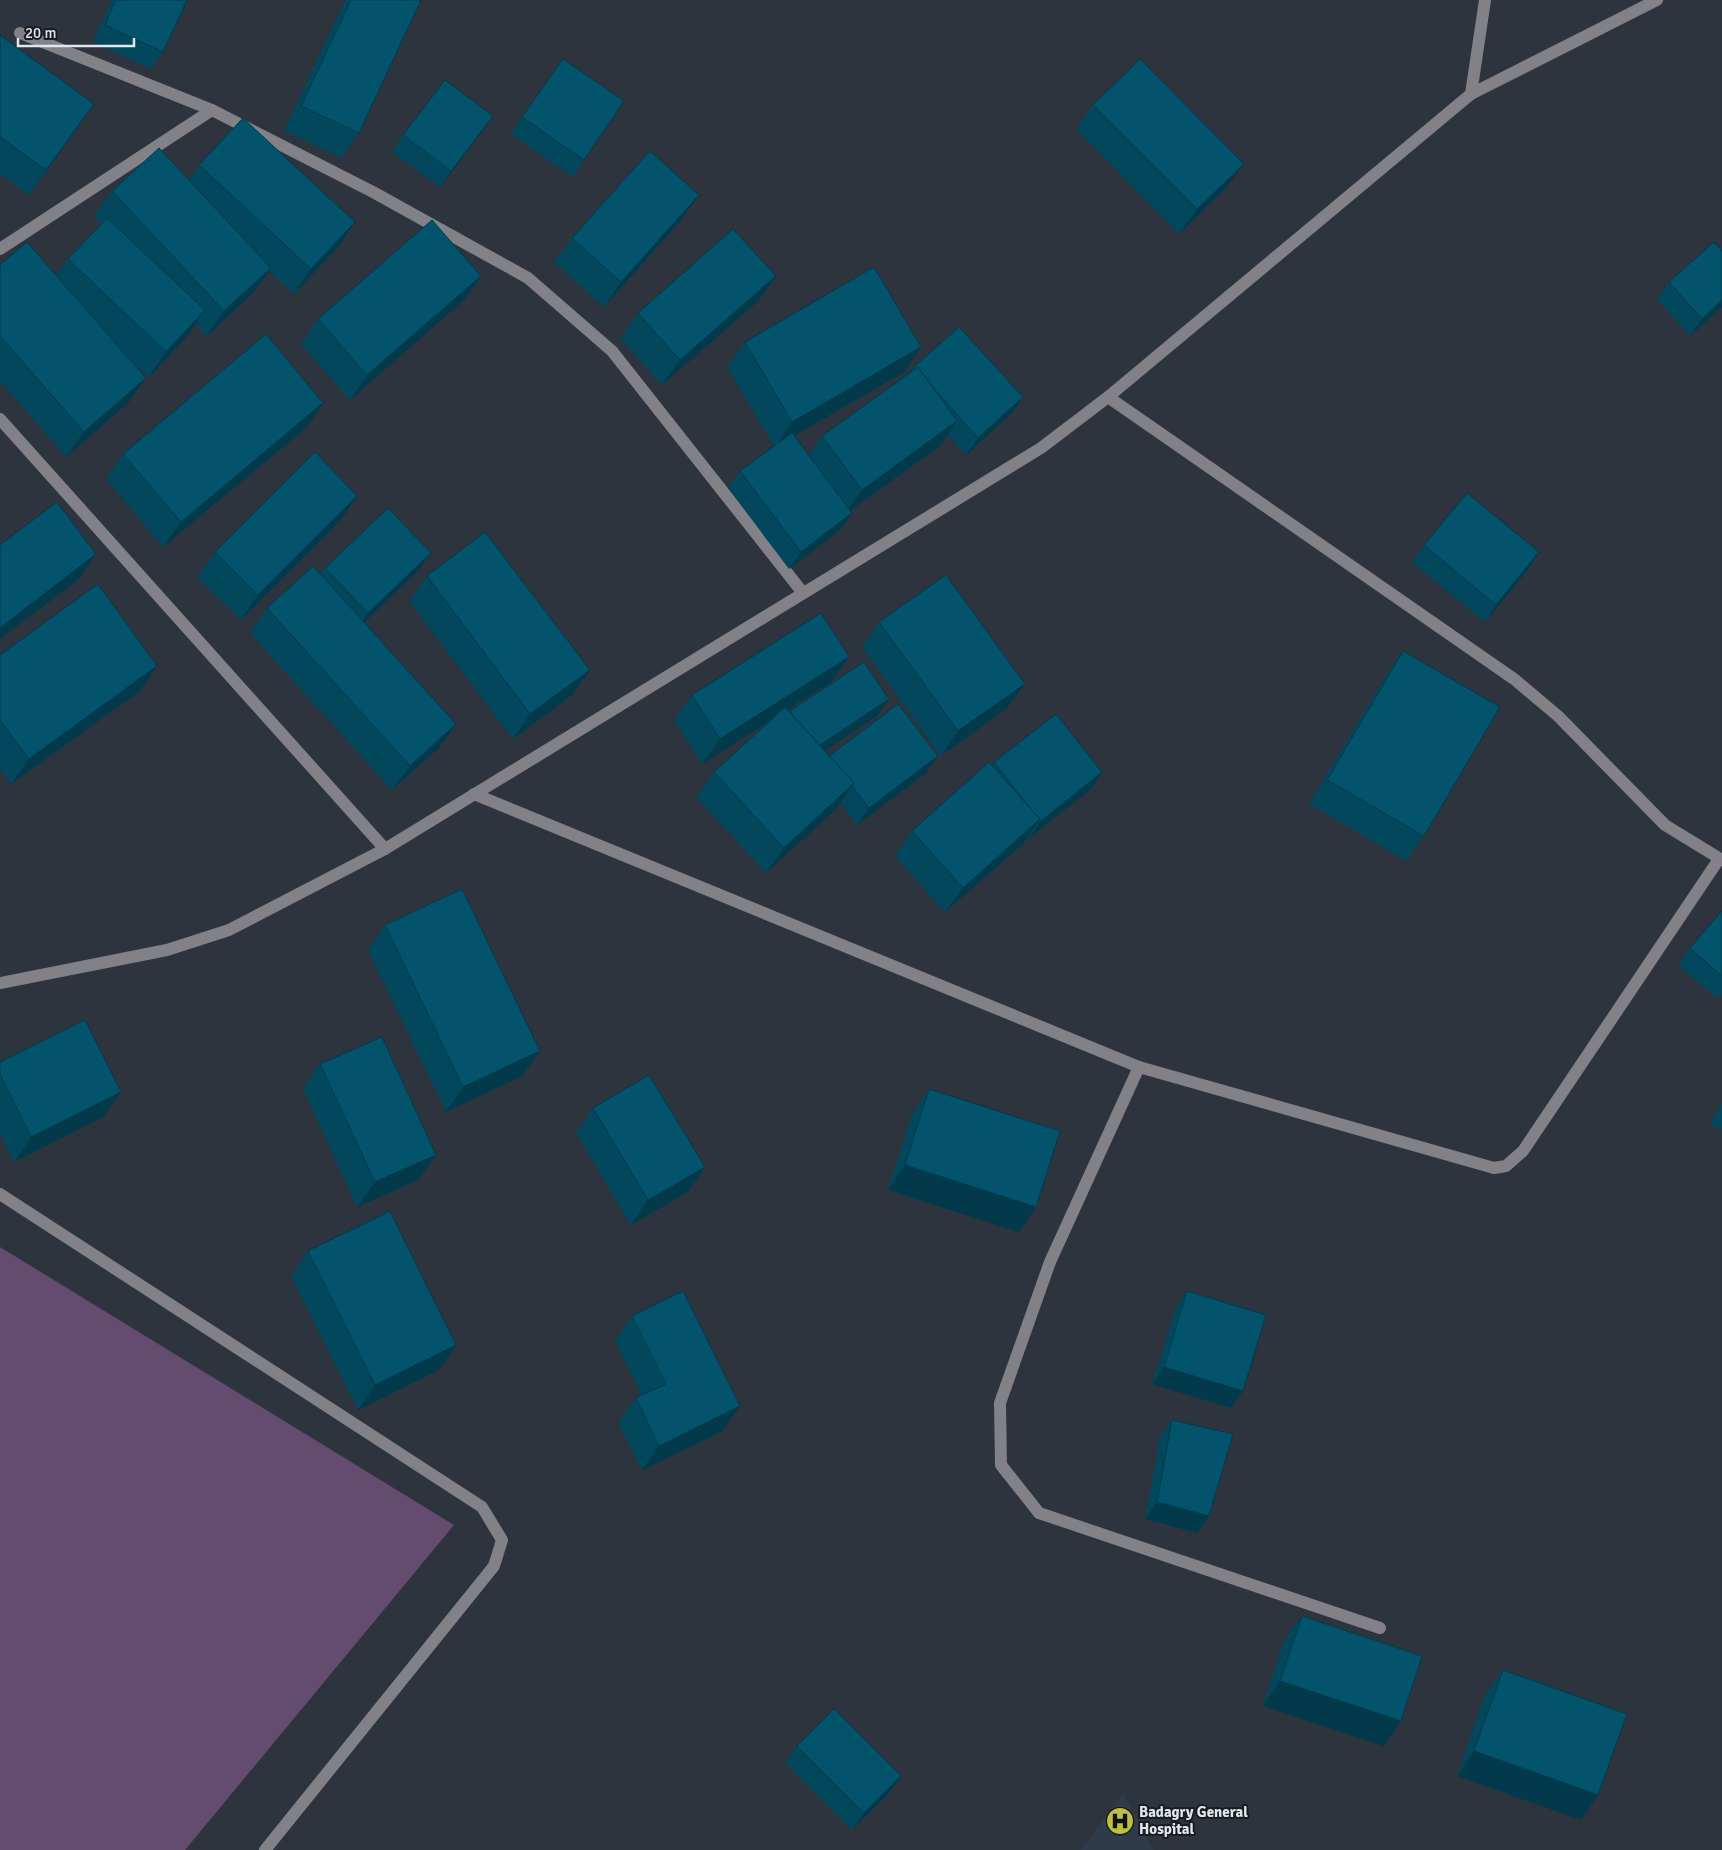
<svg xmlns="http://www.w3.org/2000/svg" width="1722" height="1850" viewBox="0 0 1722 1850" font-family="Signika,sans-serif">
  <rect width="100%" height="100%" fill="#2d343d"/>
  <!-- built -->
  <path fill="#303b4a" d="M1123 1793 1153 1850H1081Z"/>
  <!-- green -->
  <path fill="#644b70" d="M0 1247 454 1525 185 1850H0Z"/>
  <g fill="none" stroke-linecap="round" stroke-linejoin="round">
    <!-- minor -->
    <g stroke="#818187" stroke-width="12">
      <path d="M20 33 212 110 373 192 528 278 612 351 803 593"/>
      <path d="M1471 94 1485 0"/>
      <path d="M0 249 212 110"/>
      <path d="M1108 397 1514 679 1558 716 1665 825 1722 860"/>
      <path d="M0 419 385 849"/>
      <path d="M474 794 1139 1067 1494 1168 1506 1166 1523 1151 1719 859"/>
      <path d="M0 983 167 950 229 930 385 849 1041 448 1108 397 1471 94 1657 0"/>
      <path d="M1139 1067 1050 1262 1000 1403 1001 1465 1039 1513 1380 1628"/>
      <path d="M0 1194 482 1507 502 1540 494 1566 265 1850"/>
    </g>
  </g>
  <!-- wall -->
  <g fill="#03475d">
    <path d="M112 0H187L163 52 151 69 93 42Z"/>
    <path d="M345 0H421L359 133 341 158 284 131Z"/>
    <path d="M0 35 77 128 29 195 0 174Z"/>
    <path d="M563 59 584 160 573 177 511 134Z"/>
    <path d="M1093 105 1226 188 1179 234 1076 129Z"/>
    <path d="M493 116 440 187 392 152 403 135Z"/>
    <path d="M199 165 355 222 338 247 294 294 269 271 253 293 207 336 195 324 188 335 149 377 124 354 128 403 66 457 0 381V265L56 276 68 259 102 224 94 216 112 191 189 180Z"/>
    <path d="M681 220 604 307 554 262 572 238Z"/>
    <path d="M481 276 463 301 350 400 301 344 318 319Z"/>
    <path d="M776 276 758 301 662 385 620 338 638 313Z"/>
    <path d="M1669 282 1722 307 1690 336 1657 299Z"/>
    <path d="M745 342 921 347 904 372 794 436 809 455 822 436 910 372 914 367 1023 397 1011 414 966 455 948 435 940 446 850 511 840 530 789 569 728 488 740 471 774 446 727 367Z"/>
    <path d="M323 403 306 428 163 547 106 479 123 454Z"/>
    <path d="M357 496 340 521 241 620 197 577 215 552Z"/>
    <path d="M1424 545 1528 569 1485 622 1412 562Z"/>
    <path d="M431 553 419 570 364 622 438 749 392 790 250 633 267 608 320 574 325 568Z"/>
    <path d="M427 576 572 695 513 739 409 601Z"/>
    <path d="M879 622 1025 684 1007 708 941 756 862 647Z"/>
    <path d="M1403 651 1424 836 1406 861 1309 804 1386 676Z"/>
    <path d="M0 655 140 691 11 784 0 769Z"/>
    <path d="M849 657 831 682 787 710 790 712V711L889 699 877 716 825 751 829 756 926 773 857 825 841 803 837 808 766 873 696 797 714 772 771 720 702 764 674 720 692 695Z"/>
    <path d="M994 762 1102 772 1091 789 1029 838 1028 837 1023 844 945 912 895 856 912 831 992 765Z"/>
    <path d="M1722 911V994L1718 999 1678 965 1690 948Z"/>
    <path d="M385 925 540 1051 522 1076 446 1112 368 950Z"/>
    <path d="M0 1062 121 1092 103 1117 14 1162 0 1134Z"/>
    <path d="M320 1064 418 1180 357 1207 303 1089Z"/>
    <path d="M929 1089 1019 1232 888 1190 912 1114Z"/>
    <path d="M1722 1103V1130L1710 1124Z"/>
    <path d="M593 1108 688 1192 631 1225 576 1133Z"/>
    <path d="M308 1251 456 1345 439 1370 358 1410 291 1276Z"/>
    <path d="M1187 1291 1231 1408 1152 1384 1176 1308Z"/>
    <path d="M632 1316 723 1431 642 1470 618 1423 636 1398 642 1396 615 1341Z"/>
    <path d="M1172 1420 1209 1516 1197 1533 1145 1519 1160 1437Z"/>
    <path d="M1302 1616 1401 1721 1384 1746 1263 1706 1284 1641Z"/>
    <path d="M1503 1670 1581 1820 1457 1776 1485 1695Z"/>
    <path d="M797 1746 901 1776 889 1793 852 1830 785 1763Z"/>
  </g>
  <!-- shaded-wall -->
  <g fill="#023a4c">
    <path d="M94 104 77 128 29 195 46 170Z"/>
    <path d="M493 116 481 133 440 187 451 171Z"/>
    <path d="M1244 164 1226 188 1179 234 1197 209Z"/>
    <path d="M699 195 681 220 604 307 621 282Z"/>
    <path d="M355 222 338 247 294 294 311 269Z"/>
    <path d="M271 268 253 293 207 336 224 311Z"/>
    <path d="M481 276 463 301 350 400 367 375Z"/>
    <path d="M776 276 758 301 662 385 680 360Z"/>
    <path d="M1722 300V307L1690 336 1702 319Z"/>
    <path d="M205 310 188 335 149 377 166 352Z"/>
    <path d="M921 347 904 372 775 447 792 422Z"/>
    <path d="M146 378 128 403 66 457 84 432Z"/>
    <path d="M1023 397 1011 414 966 455 978 438Z"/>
    <path d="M323 403 306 428 163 547 181 522Z"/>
    <path d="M957 421 940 446 844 515 862 490Z"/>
    <path d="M357 496 340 521 241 620 258 595Z"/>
    <path d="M852 513 840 530 789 569 801 552Z"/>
    <path d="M1539 552 1528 569 1485 622 1496 605Z"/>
    <path d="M431 553 419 570 356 630 368 613Z"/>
    <path d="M96 554 79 579 0 639V628Z"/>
    <path d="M849 657 831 682 702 764 720 739Z"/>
    <path d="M157 666 140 691 11 784 29 759Z"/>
    <path d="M590 670 572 695 513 739 530 714Z"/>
    <path d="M1025 684 1007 708 941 756 958 731Z"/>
    <path d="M889 699 877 716 804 765 816 748Z"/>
    <path d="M456 724 438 749 392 790 410 766Z"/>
    <path d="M938 756 926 773 857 825 869 808Z"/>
    <path d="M1102 772 1091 789 1029 838 1041 821Z"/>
    <path d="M854 783 837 808 766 873 784 848Z"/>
    <path d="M1040 819 1023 844 945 912 963 888Z"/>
    <path d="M540 1051 522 1076 446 1112 463 1087Z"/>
    <path d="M121 1092 103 1117 14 1162 31 1137Z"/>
    <path d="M436 1155 418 1180 357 1207 375 1182Z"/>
    <path d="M905 1165 1036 1207 1019 1232 888 1190Z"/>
    <path d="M705 1167 688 1192 631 1225 648 1200Z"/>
    <path d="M456 1345 439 1370 358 1410 375 1385Z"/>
    <path d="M1164 1367 1243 1391 1231 1408 1152 1384Z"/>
    <path d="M740 1406 723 1431 642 1470 659 1446Z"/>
    <path d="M1157 1502 1209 1516 1197 1533 1145 1519Z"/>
    <path d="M1280 1681 1401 1721 1384 1746 1263 1706Z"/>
    <path d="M1474 1751 1598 1795 1581 1820 1457 1776Z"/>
    <path d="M901 1776 889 1793 852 1830 864 1813Z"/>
  </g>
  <!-- building -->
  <g fill="#03536c" stroke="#023a4c">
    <path d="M116 0H187L163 52 105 25Z"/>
    <path d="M351 0H421L359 133 301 106Z"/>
    <path d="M0 35 94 104 46 170 0 137Z"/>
    <path d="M563 59 624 101 584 160 522 117Z"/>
    <path d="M1140 59 1244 164 1197 209 1093 105Z"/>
    <path d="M445 80 493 116 451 171 403 135Z"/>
    <path d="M243 118 355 222 311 269 199 165Z"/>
    <path d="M159 148 271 268 224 311 112 191Z"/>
    <path d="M650 151 699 195 621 282 572 238Z"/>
    <path d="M107 218 205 310 166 352 68 259Z"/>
    <path d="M432 220 481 276 367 375 318 319Z"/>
    <path d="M733 229 776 276 680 360 638 313Z"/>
    <path d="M27 242 146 378 84 432 0 336V265Z"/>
    <path d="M1714 242 1722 251V300L1702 319 1669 282Z"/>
    <path d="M874 267 921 347 792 422 745 342Z"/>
    <path d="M959 327 1023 397 978 438 936 391 918 367 915 369 914 367Z"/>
    <path d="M266 334 323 403 181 522 123 454Z"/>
    <path d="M918 367 957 421 862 490 822 436Z"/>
    <path d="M792 433 852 513 801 552 740 471Z"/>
    <path d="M315 452 357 496 258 595 215 552Z"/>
    <path d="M1467 493 1539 552 1496 605 1424 545Z"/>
    <path d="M57 502 96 554 0 628V545Z"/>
    <path d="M388 508 431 553 368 613 325 568Z"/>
    <path d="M485 532 590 670 530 714 427 576Z"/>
    <path d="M313 566 456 724 410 766 267 608Z"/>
    <path d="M946 575 1025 684 958 731 879 622Z"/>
    <path d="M98 584 157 666 29 759 0 720V655Z"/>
    <path d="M821 613 849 657 720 739 692 695Z"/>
    <path d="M1403 651 1500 707 1424 836 1327 780Z"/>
    <path d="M864 662 889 699 820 745 796 719 790 711Z"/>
    <path d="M898 704 938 756 869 808 852 786 854 783 829 756Z"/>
    <path d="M785 707 854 783 784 848 714 772Z"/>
    <path d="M1056 714 1102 772 1041 821 1039 820 1040 819 1030 808 994 762Z"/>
    <path d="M989 762 1040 819 963 888 912 831Z"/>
    <path d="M462 889 540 1051 463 1087 385 925Z"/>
    <path d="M1722 911V976L1690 948Z"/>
    <path d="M85 1020 121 1092 31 1137 0 1074V1062Z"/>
    <path d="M382 1037 436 1155 375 1182 320 1064Z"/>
    <path d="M649 1075 705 1167 648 1200 593 1108Z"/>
    <path d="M929 1089 1060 1131 1036 1207 905 1165Z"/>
    <path d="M390 1211 456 1345 375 1385 308 1251Z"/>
    <path d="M683 1291 740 1406 659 1446 636 1398 666 1384 632 1316Z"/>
    <path d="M1187 1291 1266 1315 1243 1391 1164 1367Z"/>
    <path d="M1172 1420 1233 1434 1209 1516 1157 1502Z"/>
    <path d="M1302 1616 1422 1656 1401 1721 1280 1681Z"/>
    <path d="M1503 1670 1627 1714 1598 1795 1474 1751Z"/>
    <path d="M834 1709 901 1776 864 1813 797 1746Z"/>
  </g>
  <!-- icons -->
  <defs>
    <g id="hospital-disc" transform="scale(1.4375)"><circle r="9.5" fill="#bebf42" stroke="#181b1f"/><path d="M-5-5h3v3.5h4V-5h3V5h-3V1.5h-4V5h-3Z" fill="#111"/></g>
  </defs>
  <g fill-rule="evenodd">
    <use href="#hospital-disc" x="1120" y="1821"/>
  </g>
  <g text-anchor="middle" stroke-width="4" stroke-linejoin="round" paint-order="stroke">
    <!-- poi labels -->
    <g font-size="15" font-weight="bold" fill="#e1e6ec" stroke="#181b1f" text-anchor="start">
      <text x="1139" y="1817">Badagry General<tspan x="1139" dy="17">Hospital</tspan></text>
    </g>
  </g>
  <!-- scale -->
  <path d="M18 38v8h116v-8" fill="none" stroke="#e1e6ec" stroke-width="2.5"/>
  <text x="25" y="38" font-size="15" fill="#e1e6ec" stroke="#181b1f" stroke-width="4" paint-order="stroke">20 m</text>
</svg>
